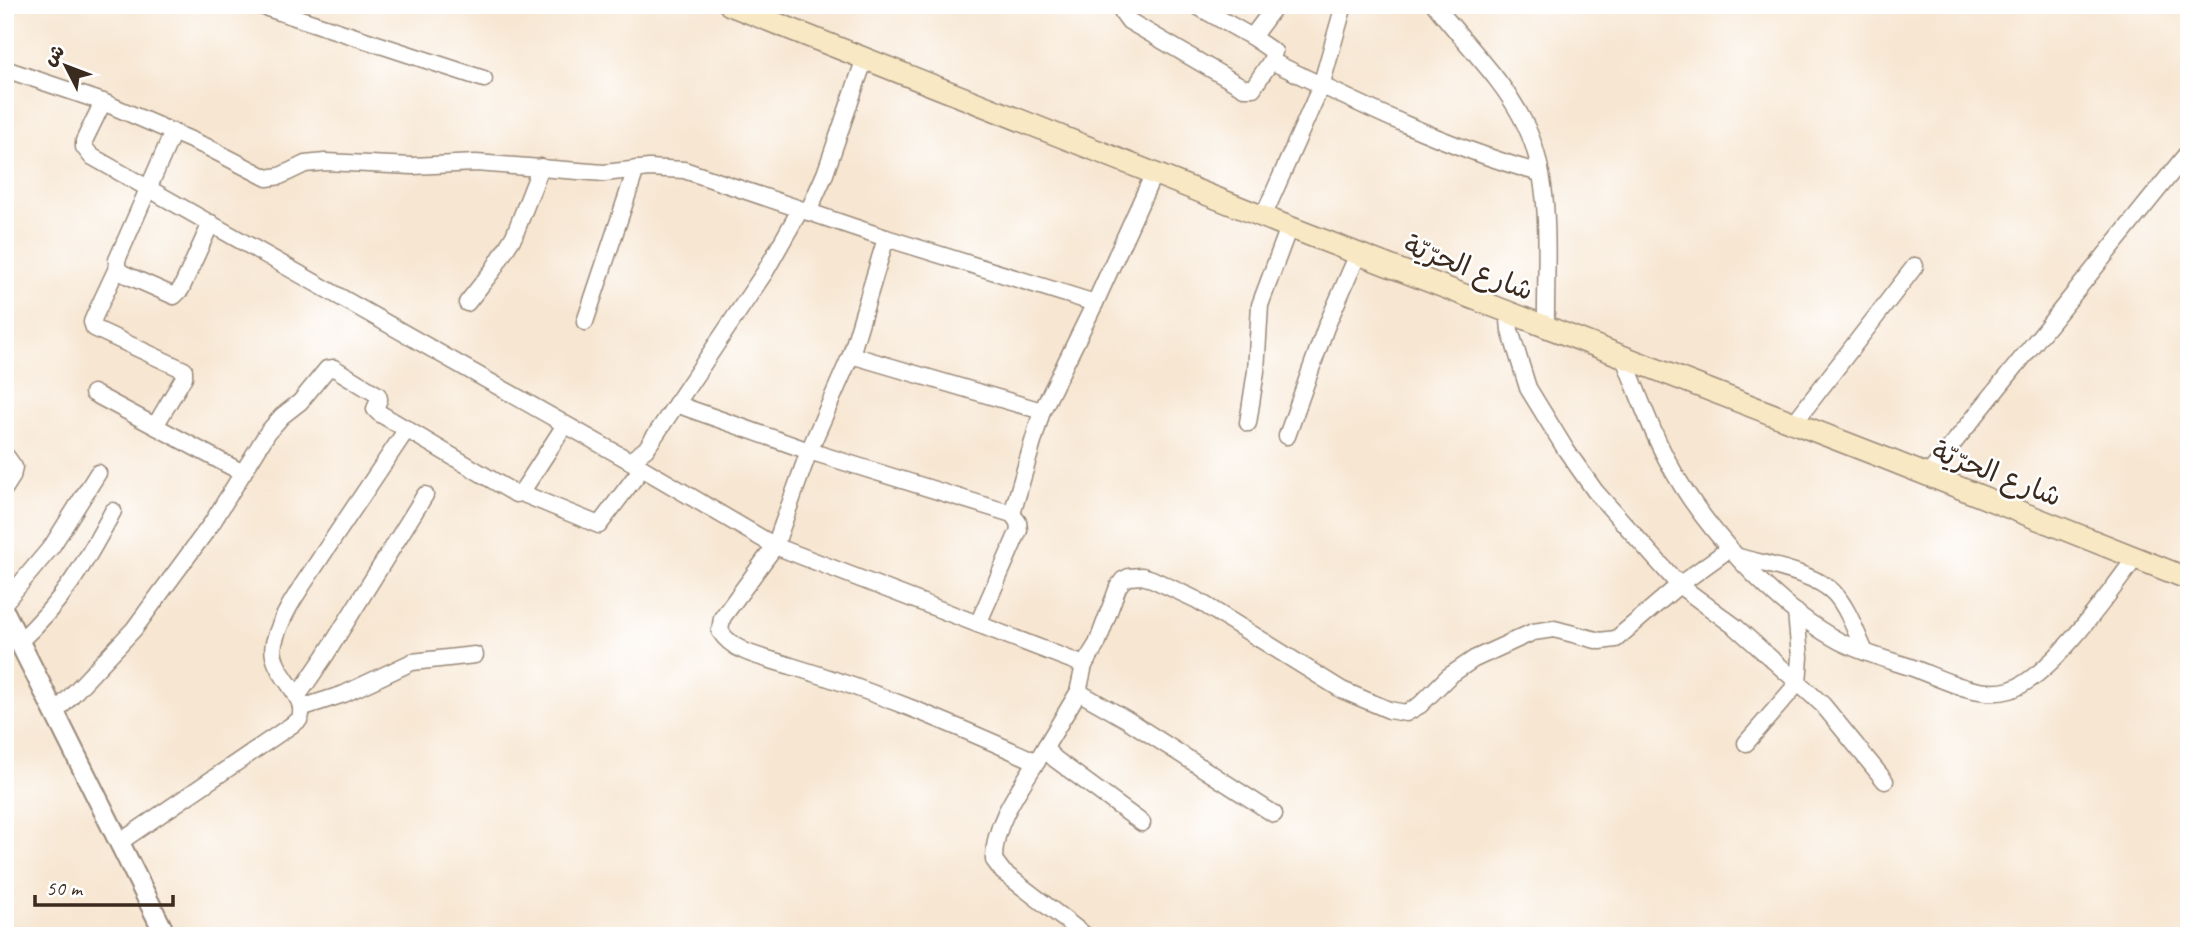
<svg xmlns="http://www.w3.org/2000/svg" width="2194" height="941" viewBox="0 0 2194 941" font-family="Caveat,'Playpen Sans Arabic',sans-serif">
  <rect width="100%" height="100%" fill="#fff"/>
  <filter id="ink" filterUnits="userSpaceOnUse"><feTurbulence type="fractalNoise" baseFrequency=".0143" numOctaves="2"/><feDisplacementMap in="SourceGraphic" scale="14" xChannelSelector="R" yChannelSelector="G"/><feConvolveMatrix kernelMatrix="1 2 1 2 8 2 1 2 1" color-interpolation-filters="sRGB"/></filter>
  <filter id="wash" filterUnits="userSpaceOnUse"><feTurbulence type="fractalNoise" baseFrequency=".00686" numOctaves="4" result="noise"/><feDisplacementMap in="SourceGraphic" scale="28" xChannelSelector="R" yChannelSelector="G"/><feGaussianBlur stdDeviation="1.57" result="paint"/><feColorMatrix in="noise" values="0 0 0 0 0 0 0 0 0 0 0 0 0 0 0 0 0 1.4 0 .05"/><feComposite in="paint" operator="in"/></filter>
  <g filter="url(#wash)">
    <rect width="100%" height="100%" fill="#f7e6d1"/>
  </g>
  <g filter="url(#ink)">
    <g fill="none" stroke-linecap="round" stroke-linejoin="round">
      <!-- minor casing -->
      <g stroke="#998878" stroke-width="19">
        <g id="minor">
          <path d="M258 5 484 79"/>
          <path d="M1127 5 1123 13 1129 21 1244 88H1253L1271 61C1359 104 1446 147 1540 173"/>
          <path d="M1195 5 1252 37 1276 5"/>
          <path d="M1435 5C1464 43 1501 77 1523 120 1555 181 1545 260 1546 326"/>
          <path d="M1252 37 1274 52 1271 61"/>
          <path d="M5 69 103 102 207 147 267 178 280 176 305 164 325 162 413 166 476 163 604 173 649 168 684 170 886 238 1095 303 1154 173"/>
          <path d="M103 102 84 141V147L91 156 630 461 646 449 765 272 800 210"/>
          <path d="M173 132 117 260V268L122 273 174 296 181 289 211 223"/>
          <path d="M808 212 825 174 865 58"/>
          <path d="M1263 217 1321 86 1344 5"/>
          <path d="M886 238 851 355 809 451 775 546 722 618 720 631C734 654 767 658 791 666 875 691 957 726 1037 762"/>
          <path d="M117 268 95 315 92 322 94 328 184 370V377L155 426"/>
          <path d="M467 303 493 270 514 236 541 167"/>
          <path d="M1508 311 1510 330 1528 388 1566 450 1595 491 1679 585 1737 628 1823 705 1885 781"/>
          <path d="M585 322 636 169"/>
          <path d="M851 355 1042 411"/>
          <path d="M1623 356C1637 390 1649 426 1666 458 1700 524 1774 606 1839 641 1862 653 1889 660 1913 668 1942 679 1979 699 2010 690 2051 677 2110 592 2136 557"/>
          <path d="M93 393 243 473"/>
          <path d="M676 404 809 451 1012 514 1018 522 1019 530 978 624"/>
          <path d="M1248 423 1256 371 1260 305 1289 227"/>
          <path d="M1794 423 1915 266"/>
          <path d="M1287 436 1326 327 1358 254"/>
          <path d="M630 461 775 546 1084 665 1079 688 1082 694 1126 719 1274 814"/>
          <path d="M1927 476 2189 151"/>
          <path d="M5 488 12 477 14 467 6 456"/>
          <path d="M521 493 599 525 642 468"/>
          <path d="M1012 514 1042 411 1095 303"/>
          <path d="M1739 557C1766 565 1816 573 1835 594 1849 610 1856 633 1865 652"/>
          <path d="M5 602 52 546 98 473"/>
          <path d="M19 642C63 601 85 564 113 511"/>
          <path d="M1084 665 1097 644 1118 587 1123 580 1129 577 1142 576 1152 579 1197 600 1342 690 1389 710 1406 713 1420 705 1449 676 1474 659 1533 632 1554 629 1600 641 1616 639 1679 585 1729 549"/>
          <path d="M1079 691 1046 746 1047 751 1055 759 1142 823"/>
          <path d="M297 697 325 656 425 495"/>
          <path d="M301 708 344 694 412 662 475 655"/>
          <path d="M55 713 134 629 212 523 268 432 282 416 300 402 327 369 334 368 378 395 379 399 375 409 379 413 516 494 521 493 565 425"/>
          <path d="M1746 743 1798 683 1800 657 1796 612"/>
          <path d="M1046 746C1027 780 993 819 994 860L1003 872 1086 936"/>
          <path d="M120 842 299 720C312 696 267 673 274 643 282 611 306 581 323 554 351 512 379 471 407 429"/>
        </g>
      </g>
      <!-- tertiary casing -->
      <g stroke="#998878" stroke-width="23">
        <path id="tertiary" d="M5 613 166 936"/>
      </g>
      <!-- secondary casing -->
      <g stroke="#998878" stroke-width="24">
        <path id="secondary" d="M730 5 1289 227 1877 455 2189 579"/>
      </g>
      <!-- minor -->
      <use href="#minor" stroke="#fff" stroke-width="16"/>
      <!-- tertiary -->
      <use href="#tertiary" stroke="#fff" stroke-width="19"/>
      <!-- secondary -->
      <use href="#secondary" stroke="#f8e8c3" stroke-width="21"/>
    </g>
  </g>
  <g text-anchor="middle" stroke-width="5" stroke-linejoin="round" paint-order="stroke">
    <!-- street labels -->
    <g font-size="28" fill="#3b2a1e" stroke="#fff">
      <text transform="translate(1469 267) rotate(21)" y="10">شارع الحرّيّة</text>
      <text transform="translate(1997 473) rotate(21)" y="10">شارع الحرّيّة</text>
    </g>
  </g>
  <!-- margin -->
  <rect width="2194" height="941" fill="none" stroke="#fff" stroke-width="28"/>
  <!-- north arrow -->
  <g transform="translate(66 66) rotate(312)" stroke="#ffffff" stroke-width="5" paint-order="stroke">
  <path d="M0-5L12 26L0 18L-12 26Z" fill="#3b2a1e"/>
  <text y="-10" font-size="19" font-weight="bold" text-anchor="middle" fill="#3b2a1e">ش</text>
  </g>
  <!-- scale -->
  <path d="M35 895v10h138v-10" fill="none" stroke="#3b2a1e" stroke-width="3.5"/>
  <text x="46" y="895" font-size="21" fill="#3b2a1e" stroke="#ffffff" stroke-width="5" paint-order="stroke">50 m</text>
</svg>
